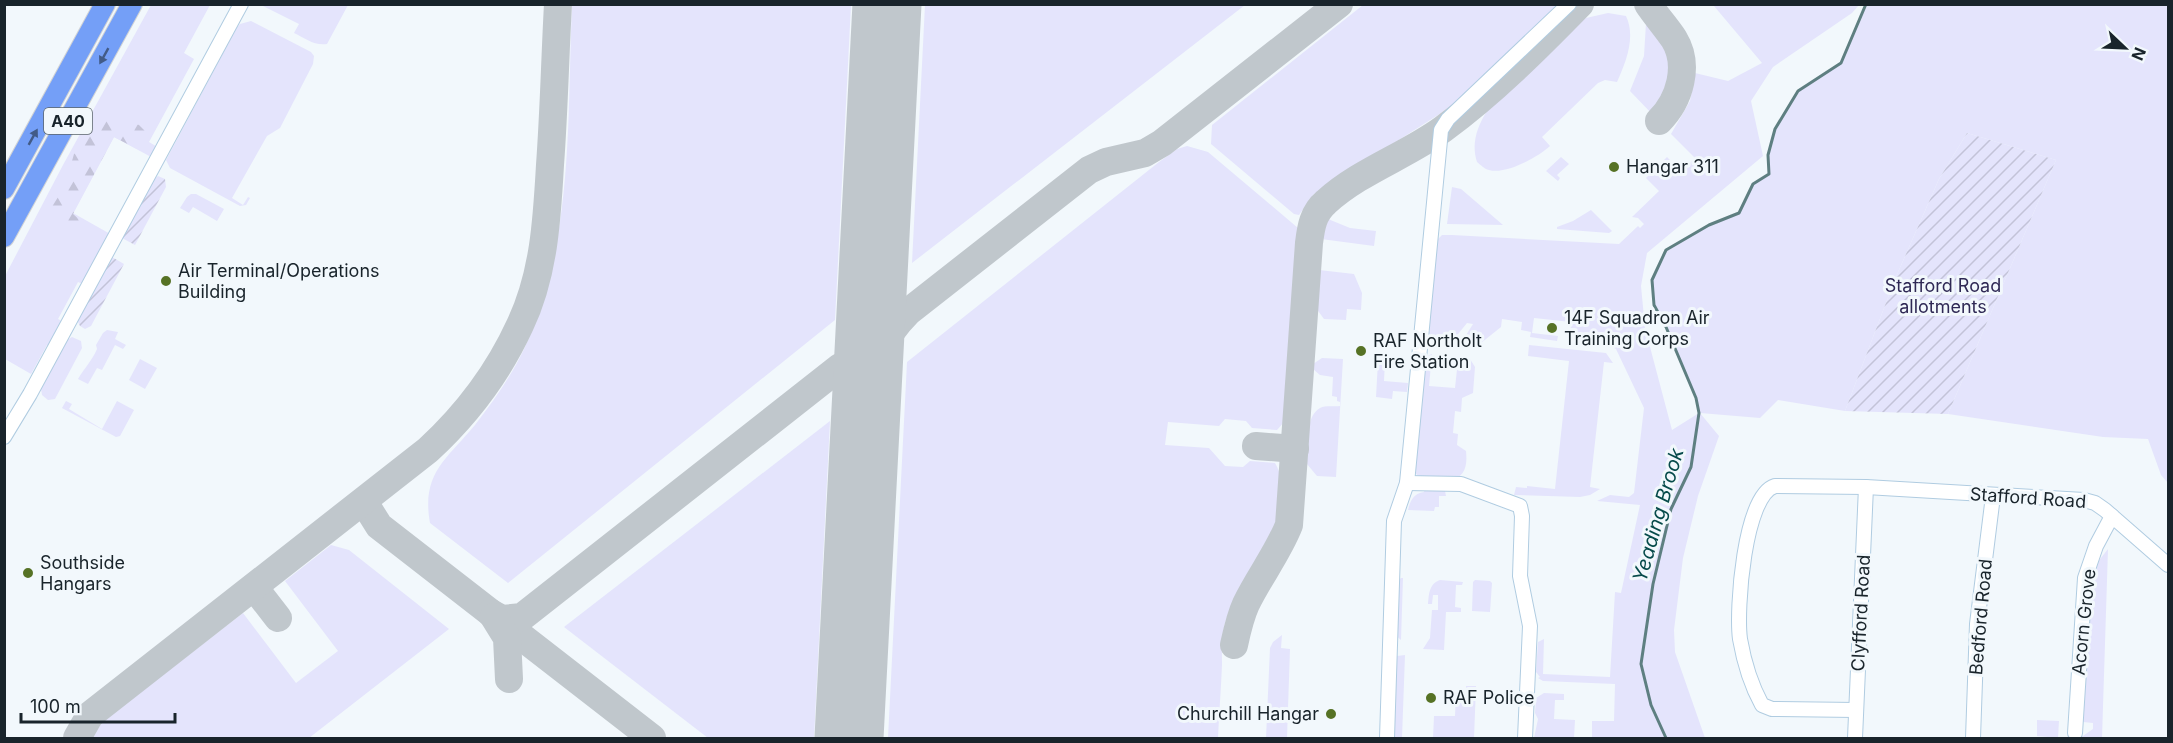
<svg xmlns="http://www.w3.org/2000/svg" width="2173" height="743" viewBox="0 0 2173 743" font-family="Inter,sans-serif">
  <defs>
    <pattern id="forest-firs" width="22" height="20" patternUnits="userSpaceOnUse" patternTransform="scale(1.5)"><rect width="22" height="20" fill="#e4e4fc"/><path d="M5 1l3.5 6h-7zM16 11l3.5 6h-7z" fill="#c3c3d8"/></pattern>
    <pattern id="garden-furrows" width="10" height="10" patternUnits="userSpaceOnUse" patternTransform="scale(1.5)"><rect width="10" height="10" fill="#e4e4fc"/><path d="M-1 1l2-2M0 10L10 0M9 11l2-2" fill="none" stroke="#c3c3d8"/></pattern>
  </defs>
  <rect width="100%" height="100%" fill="#f2f8fc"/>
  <!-- green -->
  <g fill="#e4e4fc">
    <path d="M151 5H210L184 53 194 59 149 142 159 148 153 158 114 137 73 213 112 235 85 285 78 282 58 319 65 323 52 347 47 345 31 374 5 359 4 278 63 165Z"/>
    <path d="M261 5H348L327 44C314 46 305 38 294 33L299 24Z"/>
    <path d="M572 5H851L835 320 508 583 430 523C421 473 447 459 475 425 493 402 512 375 524 349 574 242 567 120 572 5Z"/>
    <path d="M925 5V4L1245 5 912 263Z"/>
    <path d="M1363 5H1558L1469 93 1438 115 1314 194 1299 215 1294 214 1211 144 1212 125Z"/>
    <path d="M1716 5H1859L1852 13 1773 67 1751 101 1763 156 1647 253 1641 286 1645 328 1672 430 1699 413 1696 398 1666 327 1654 305 1652 280 1666 250 1709 225 1739 213 1753 184 1769 174 1768 155 1775 129 1798 91 1841 63 1866 5H2168V483L2161 475 2148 439 2103 437 1948 414 2056 160 1967 133 1939 179 1895 279 1845 411 1778 400 1760 418 1700 413 1719 436 1698 496 1683 558 1674 630 1675 652 1705 738H1592V721H1614L1615 684 1543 681 1538 678 1540 677 1536 672 1538 642 1544 639 1543 674 1610 677 1615 592 1621 593 1640 505 1597 501 1610 495 1629 497 1634 493 1644 408 1616 349 1610 346 1570 342 1571 322 1534 318 1532 333 1558 336 1557 341 1530 337 1531 332 1521 330 1522 322 1502 319 1501 327 1476 347 1462 346 1463 340 1473 324 1467 323 1450 344 1426 342 1437 240 1442 235H1452L1619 244 1638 226 1640 228 1644 224 1638 218 1632 217 1659 191 1646 178 1667 157 1681 171 1695 158 1671 134 1690 101 1695 73 1728 81 1762 63 1714 6Z"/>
    <path d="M1608 13 1626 16C1636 37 1626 62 1617 82L1605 80 1598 83 1542 137 1550 146C1538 157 1506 175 1489 170 1484 169 1481 165 1477 162 1471 144 1477 127 1487 111L1577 24 1586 18Z"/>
    <path d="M251 21 311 52 314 56 313 64 280 128 267 136 232 198 243 205 248 197 250 198 246 205 240 206 170 168 166 160 237 27 240 24Z"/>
    <path d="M1646 23C1674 52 1679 82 1655 117L1630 91 1644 56Z"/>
    <path d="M1187 146 1208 152 1298 228 1286 420 1277 430 1252 428 1246 421 1225 419 1219 426 1168 422 1165 445 1209 448 1225 466 1243 467 1250 461 1275 463C1304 512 1239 577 1225 623 1221 636 1222 652 1222 665 1221 689 1219 714 1218 738H888L907 362 1159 162 1177 149Z"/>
    <path d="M1561 157 1569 164 1557 175 1560 178 1558 181 1546 171Z"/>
    <path d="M1452 187 1461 189 1503 225 1447 224Z"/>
    <path d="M191 194H196L224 209 217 221 193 207 189 213 180 208 187 197Z"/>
    <path d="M1591 210 1612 231 1609 233 1557 229V227L1573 221Z"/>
    <path d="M1328 219 1350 228 1376 231 1374 246 1321 239 1323 227Z"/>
    <path d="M1319 270 1354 274 1362 293 1361 310 1347 309 1346 320 1324 319 1316 308Z"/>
    <path d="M107 330 118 332 115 339 126 345 123 349 115 345 102 370 97 368 88 384 78 379C85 367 92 361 97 349L96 345 103 333Z"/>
    <path d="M72 337 81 341 82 348 55 399 48 400 42 395 41 389 67 340Z"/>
    <path d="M1529 345 1606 353 1613 363 1604 362 1590 487 1600 489 1590 495 1580 497 1514 495 1516 487 1527 488V486L1555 489 1569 361 1528 356Z"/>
    <path d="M1432 354 1429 386 1455 388 1458 360 1452 358 1453 356 1470 359 1475 367 1473 393 1462 398 1461 412 1455 411 1453 433 1458 434 1457 445 1466 451C1467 461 1467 472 1457 478L1418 476 1414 471 1427 356Z"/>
    <path d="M1322 358 1343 359 1336 477 1317 476 1307 464C1308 449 1304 417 1320 408 1326 405 1334 407 1340 406V402L1337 401V397L1332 396 1333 377 1320 375 1313 369V364Z"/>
    <path d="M140 359 157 368 145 389 129 380Z"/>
    <path d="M1378 361H1385L1384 381 1408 383 1407 392 1393 391 1392 399 1376 397Z"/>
    <path d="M66 401 72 404 69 409 102 429 117 401 134 410 120 436 116 437 62 408Z"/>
    <path d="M830 421 814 738H708L564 627Z"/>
    <path d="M1424 489 1445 491 1446 496H1439V507H1435L1434 511 1408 510C1410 501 1414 493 1424 492Z"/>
    <path d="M331 545 349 550 449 629 309 738H93L102 722 243 613 296 683 338 651 285 581Z"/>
    <path d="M2108 549 2102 738H2080L2093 729V723L2083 722 2080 711 2090 572Z"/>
    <path d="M1401 578H1403L1401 640 1395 635 1397 582Z"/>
    <path d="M1440 580 1463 582 1462 585H1456L1455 607 1461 608V612H1446L1444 650 1423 649 1430 638 1432 610H1438V595H1433L1432 604H1428C1429 594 1429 584 1440 580Z"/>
    <path d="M1475 580 1490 581 1492 583 1490 612 1472 611 1473 582Z"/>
    <path d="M1282 635 1281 648 1290 649 1287 738H1266L1270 648 1273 642Z"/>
    <path d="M1405 655 1402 738H1392L1395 659 1397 656Z"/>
    <path d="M1466 686H1476L1474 738H1433L1434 716H1455L1456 694H1466Z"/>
    <path d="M1544 693 1564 694V700H1555L1554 719 1575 720 1574 738H1534L1538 719 1535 713 1536 698Z"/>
    <path d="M2037 720 2059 721 2058 738 2037 736Z"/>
  </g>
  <!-- forest -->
  <path fill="url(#forest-firs)" d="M115 116 139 125 150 136 148 145 143 150 137 149 114 137 73 214 83 223 80 229C69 228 54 228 47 217 54 200 68 186 74 168L72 161 74 154 80 150C81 138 86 118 100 118 107 117 109 118 115 116Z"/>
  <!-- garden -->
  <g fill="url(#garden-furrows)">
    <path d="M1967 133 2056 160 1948 414 1845 411 1895 279 1939 179Z"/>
    <path d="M158 176 165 179 166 187 135 245 122 238 153 180Z"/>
    <path d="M112 257 124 264 91 326 85 329 80 326 77 320Z"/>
  </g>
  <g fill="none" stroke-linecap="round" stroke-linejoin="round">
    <!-- stream -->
    <path stroke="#5e7f81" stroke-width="3" d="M1666 738 1651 705 1641 664 1653 584 1671 509 1691 467 1699 413 1696 398 1666 327 1654 305 1652 280 1666 250 1709 225 1739 213 1753 184 1769 174 1768 155 1775 129 1798 91 1841 63 1866 4"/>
    <!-- taxiway -->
    <g stroke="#c0c7cc" stroke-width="28">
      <path d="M1648 4C1656 16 1666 27 1674 39 1690 65 1680 100 1659 121"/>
      <path d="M851 358C866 344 870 329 870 309"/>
      <path d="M867 407C869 369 880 340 908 312L1089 170 1106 162 1145 153 1162 143 1339 4"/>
      <path d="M1256 446 1295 449"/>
      <path d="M364 502 379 526 652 738"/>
      <path d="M254 587 278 618"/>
      <path d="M491 613 502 619 522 617 840 367 848 365 861 371 868 389"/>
      <path d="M494 617 507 638 509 679"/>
      <path d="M1234 645C1237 631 1240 617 1246 604 1259 577 1278 553 1289 525L1309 243C1311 227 1313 213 1326 202 1360 171 1406 156 1443 129 1492 93 1537 48 1580 4"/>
      <path d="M77 738 90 715 428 450C467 414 498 373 520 325 544 275 547 219 550 165 554 111 555 58 558 4"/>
    </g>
    <!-- runway -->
    <path stroke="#c0c7cc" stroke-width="69" d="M849 738 887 4"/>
    <!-- minor casing -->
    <g stroke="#b0cce1" stroke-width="16">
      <g id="minor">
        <path d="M4 437 30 394 241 4"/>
        <path d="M1407 483 1461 484 1520 506 1522 516 1520 576 1530 626 1525 738"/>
        <path d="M1856 710 1772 709 1762 705C1751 685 1744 662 1740 639 1736 610 1744 495 1775 486L1866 487 2084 500 2095 503 2105 510 2168 565"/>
        <path d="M2075 733 2085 578 2096 546 2112 516"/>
        <path d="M1387 738 1394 521 1407 483 1441 130 1448 119 1569 4"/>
        <path d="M1855 738 1866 487"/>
        <path d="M1973 738 1977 624 1993 496"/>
      </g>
    </g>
    <!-- highway casing -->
    <g stroke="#d1d3d5" stroke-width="22">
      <g id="highway">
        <path d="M4 189 105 4"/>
        <path d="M4 237 132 4"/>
      </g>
    </g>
    <!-- minor -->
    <use href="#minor" stroke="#fff" stroke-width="14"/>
    <!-- highway -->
    <use href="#highway" stroke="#749ff7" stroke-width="20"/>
  </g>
  <!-- one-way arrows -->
  <defs><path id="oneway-solid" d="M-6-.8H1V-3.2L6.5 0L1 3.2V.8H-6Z" transform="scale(1.5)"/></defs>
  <g fill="#425b87">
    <use href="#oneway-solid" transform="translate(104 56) rotate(119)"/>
    <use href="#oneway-solid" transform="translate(33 137) rotate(-61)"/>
  </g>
  <!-- markers -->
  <g fill="#567225" stroke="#f2f8fc" stroke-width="2">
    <circle cx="1614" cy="167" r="6"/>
    <circle cx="166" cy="281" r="6"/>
    <circle cx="1552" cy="328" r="6"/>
    <circle cx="1361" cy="351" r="6"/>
    <circle cx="28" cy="573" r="6"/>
    <circle cx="1431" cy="698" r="6"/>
    <circle cx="1331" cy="714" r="6"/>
  </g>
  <g text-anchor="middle" stroke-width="6" stroke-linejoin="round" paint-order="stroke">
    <!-- shield labels -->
    <rect fill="#f2f8fc" stroke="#5a646a" stroke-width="1.5" x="44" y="108" width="48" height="26" rx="4.5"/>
    <g font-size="16" font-weight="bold" fill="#19242b">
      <text x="68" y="127">A40</text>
    </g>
    <!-- poi labels -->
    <g font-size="18" fill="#19242b" stroke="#f2f8fc" text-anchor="start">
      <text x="1626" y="173">Hangar 311</text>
      <text x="178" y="277">Air Terminal/Operations<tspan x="178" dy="21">Building</tspan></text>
      <text x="1564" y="324">14F Squadron Air<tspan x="1564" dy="21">Training Corps</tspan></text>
      <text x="1373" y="347">RAF Northolt<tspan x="1373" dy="21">Fire Station</tspan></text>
      <text x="40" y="569">Southside<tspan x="40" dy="21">Hangars</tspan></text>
      <text x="1443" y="704">RAF Police</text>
      <text x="1319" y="720" text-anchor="end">Churchill Hangar</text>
    </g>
    <!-- park labels -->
    <g font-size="18" fill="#2f2955" stroke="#f2f8fc">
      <text x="1943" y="292">Stafford Road<tspan x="1943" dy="21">allotments</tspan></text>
    </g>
    <!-- street labels -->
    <g font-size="18" fill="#19242b" stroke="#f2f8fc">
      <text transform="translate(2028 498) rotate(4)" y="6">Stafford Road</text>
      <text transform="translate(1861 613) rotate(-87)" y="6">Clyfford Road</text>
      <text transform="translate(1981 617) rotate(-85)" y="6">Bedford Road</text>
      <text transform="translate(2084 622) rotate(-84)" y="6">Acorn Grove</text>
    </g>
    <!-- water labels -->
    <g font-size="20" font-style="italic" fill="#074b4b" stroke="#f2f8fc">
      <text transform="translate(1658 515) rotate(-74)" y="7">Yeading Brook</text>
    </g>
  </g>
  <!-- border -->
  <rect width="2173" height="743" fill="none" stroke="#19242b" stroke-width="12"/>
  <!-- north arrow -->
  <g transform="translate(2125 48) rotate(113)" stroke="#f2f8fc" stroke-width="4.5" paint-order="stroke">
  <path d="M0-4.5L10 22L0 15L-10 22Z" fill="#19242b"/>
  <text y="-9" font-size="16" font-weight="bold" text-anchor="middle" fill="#19242b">N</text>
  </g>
  <!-- scale -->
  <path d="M21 713v9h154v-9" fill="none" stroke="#19242b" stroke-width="3"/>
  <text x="30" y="713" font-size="18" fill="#19242b" stroke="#f2f8fc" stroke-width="4.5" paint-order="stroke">100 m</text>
</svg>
